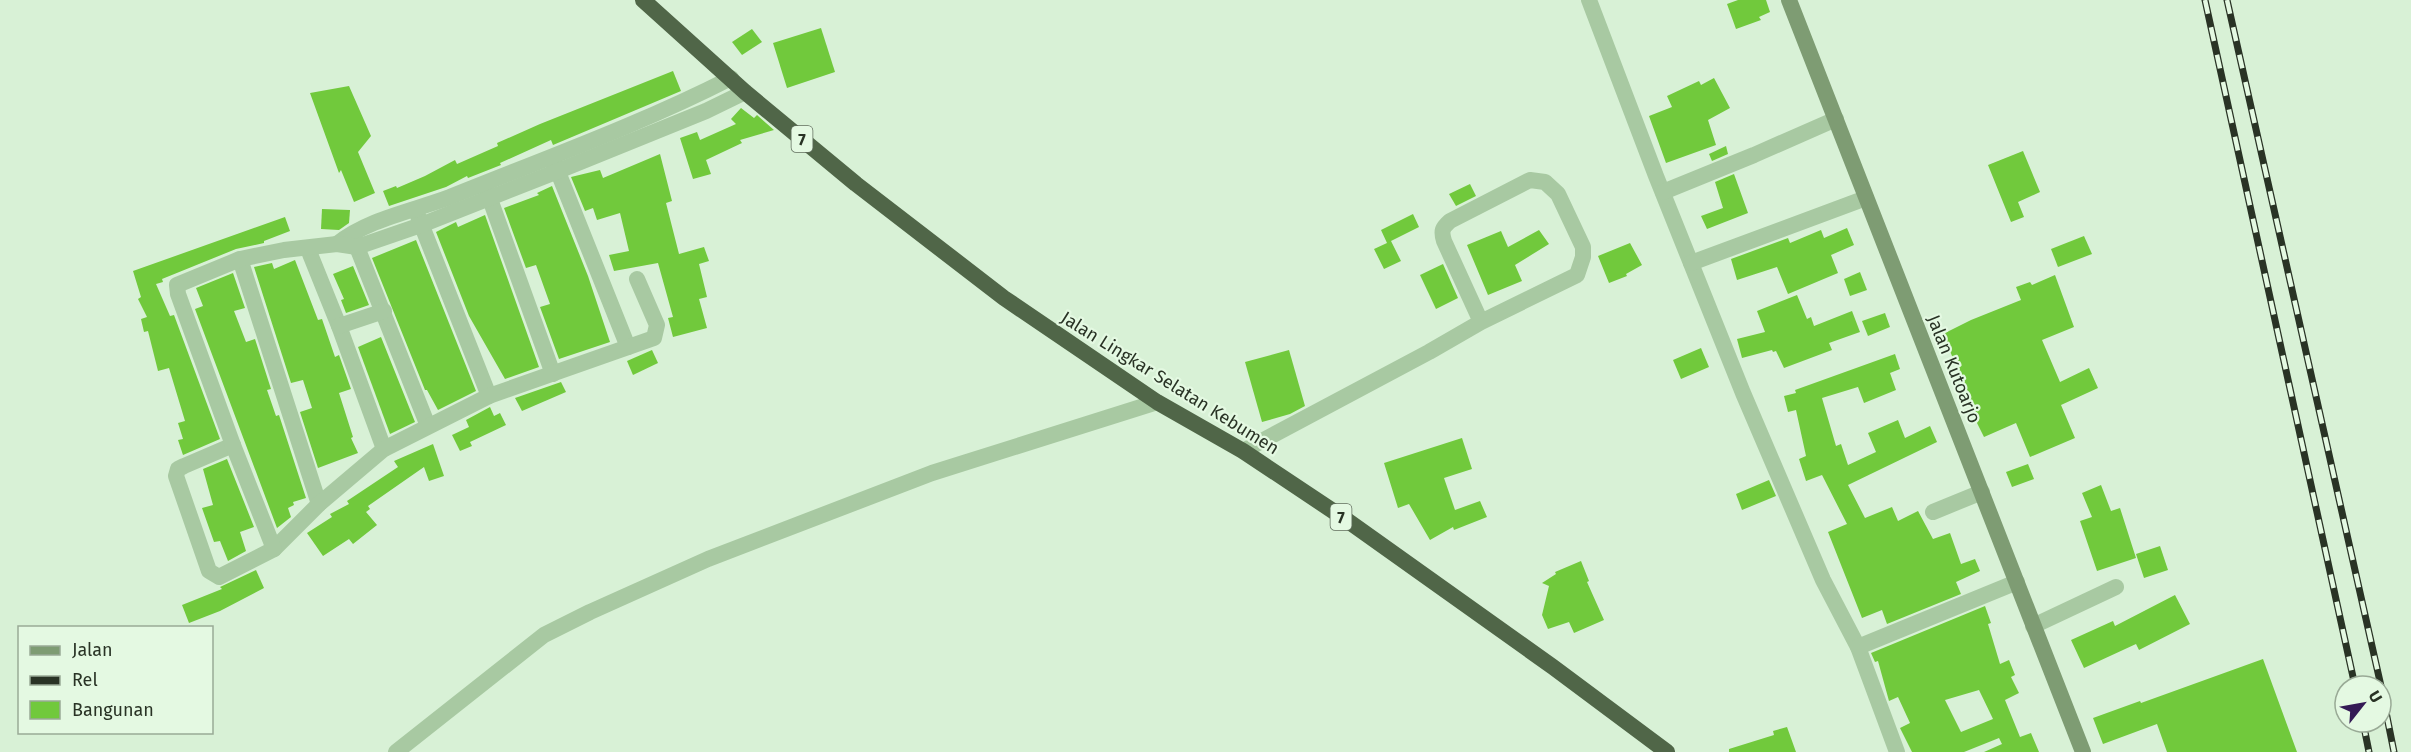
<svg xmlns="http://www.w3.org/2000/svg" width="2411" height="752" viewBox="0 0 2411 752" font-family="'Fira Sans',sans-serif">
  <rect width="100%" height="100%" fill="#d8f1d6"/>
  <!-- building -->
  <g fill="#71c93c" fill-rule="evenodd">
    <path d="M1738 0H1766L1770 12 1759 17 1761 20 1736 29 1727 4Z"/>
    <path d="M821 28 835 72 787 88 773 43Z"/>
    <path d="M752 29 762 42 742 55 732 42Z"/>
    <path d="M673 71 681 91 553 145 551 140 500 163 501 165 468 178 467 176 446 187 389 206 383 191 396 186 397 188 425 176 455 160 457 164 498 146 497 143 540 124Z"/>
    <path d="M1714 78 1730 108 1708 120 1716 145 1666 163 1649 116 1672 107 1667 96 1699 81 1701 85Z"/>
    <path d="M349 86 371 136 358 152 375 193 354 202 341 170 339 173 310 93Z"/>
    <path d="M741 108 754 118 757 115 774 130 740 140 742 143 706 160 711 174 693 179 680 138 697 132 700 140 736 124 731 119Z"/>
    <path d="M1726 146 1728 154 1712 161 1709 154Z"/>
    <path d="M2023 151 2040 192 2018 202 2024 217 2011 222 1988 165Z"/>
    <path d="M660 154 672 201 666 203 679 254 704 247 709 261 699 264 707 297 699 299 707 328 673 337 668 318 673 317 658 263 614 271 609 255 629 251 620 213 597 220 593 208 585 211 571 177 600 170 603 178Z"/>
    <path d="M1734 174 1748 213 1707 229 1701 216 1723 208 1715 182Z"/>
    <path d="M1470 184 1476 196 1456 206 1449 194Z"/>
    <path d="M552 186 588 276 610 342 559 359 540 307 550 304 536 265 526 268 504 208 539 195 537 193Z"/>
    <path d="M322 209 350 210 349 223 339 230 321 229Z"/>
    <path d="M1413 214 1419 227 1391 241 1401 261 1384 269 1374 249 1387 243 1381 230Z"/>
    <path d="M485 215 539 367 505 379 469 316 436 232 456 222 458 227Z"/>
    <path d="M285 217 290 231 264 241V243L236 249 162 279 163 282 156 284 170 316 174 315 220 439 183 455 178 440 183 439 178 423 185 421 169 368 158 371 148 331 144 332 141 319 147 317 138 299 141 297 133 271Z"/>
    <path d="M1847 228 1854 245 1831 255 1838 273 1788 294 1777 267 1737 280 1731 259 1788 238 1790 243 1821 230 1824 238Z"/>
    <path d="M1539 230 1549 244 1515 265 1522 281 1488 295 1467 245 1501 231 1508 247Z"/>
    <path d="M2084 236 2092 254 2058 267 2051 249Z"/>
    <path d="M416 240 476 391 438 410 427 390H425L372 258Z"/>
    <path d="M1630 243 1642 265 1626 274 1627 276 1609 283 1598 256Z"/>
    <path d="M295 260 318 320 322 319 335 357 339 355 351 389 339 393 353 437 351 438 358 453 318 468 300 412 312 408 303 380 291 383 254 267 272 263 274 269Z"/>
    <path d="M1443 264 1458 298 1436 309 1420 275Z"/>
    <path d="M353 266 369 305 346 313 341 300 344 299 333 274Z"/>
    <path d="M1860 272 1867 290 1850 296 1844 279Z"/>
    <path d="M233 273 245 308 234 311 246 342 255 339 271 389 267 390 276 416 279 415 306 498 293 502 294 505 288 508 291 517 277 528 195 309 203 306 196 288Z"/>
    <path d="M2055 275 2074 327 2042 340 2060 382 2089 368 2098 388 2061 405 2075 438 2030 457 2016 423 1984 437 1966 401 1970 400 1943 334 1971 320 2021 300 2016 287 2030 282 2032 285Z"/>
    <path d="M1797 295 1807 319 1811 317 1814 326 1852 311 1860 332 1829 343 1832 350 1784 368 1776 351 1773 352 1772 350 1742 358 1737 339 1765 332 1757 311Z"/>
    <path d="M1885 313 1890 327 1868 336 1862 321Z"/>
    <path d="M381 337 415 422 390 434 358 347Z"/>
    <path d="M1701 348 1709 367 1681 379 1673 360Z"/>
    <path d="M652 350 658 363 633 375 627 361Z"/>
    <path d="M1289 350 1305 406 1290 414 1262 422 1245 362Z"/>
    <path d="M1895 354 1900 369 1890 373 1896 390 1864 403 1858 387 1822 398 1836 446 1841 444 1848 465 1876 452 1868 433 1898 420 1905 438 1930 426 1937 442 1848 485 1865 518 1892 507 1898 521 1918 511 1933 539 1950 533 1961 564 1975 559 1980 571 1956 582 1961 594 1887 624 1882 610 1862 618 1828 532 1847 524 1822 475 1806 481 1799 459 1806 456 1796 410 1788 412 1784 396 1796 393 1795 390Z"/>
    <path d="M561 382 566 392 522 411 515 398Z"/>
    <path d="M490 407 494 416 500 413 506 425 470 442 472 446 460 451 452 435 469 427 466 420Z"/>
    <path d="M1462 438 1472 469 1444 478 1455 510 1480 501 1487 517 1454 530 1453 527 1430 540 1409 504 1398 508 1384 463Z"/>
    <path d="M433 444 444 476 429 481 424 467 368 506 370 509 366 512 377 525 353 544 349 539 323 556 307 533 332 517 330 514 349 504 347 501 398 467 394 461Z"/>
    <path d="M227 459 254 527 240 532 246 551 228 561 220 541 214 542 202 508 213 505 203 469Z"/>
    <path d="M2028 464 2034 479 2012 487 2006 472Z"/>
    <path d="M1769 480 1776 496 1742 510 1736 494Z"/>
    <path d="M2101 485 2111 511 2120 508 2136 558 2097 571 2080 521 2092 517 2082 493Z"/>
    <path d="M2160 546 2168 570 2144 578 2136 554Z"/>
    <path d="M1581 561 1589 581 1587 582 1604 620 1574 633 1569 622 1548 629 1542 615 1549 586 1542 583 1556 574 1555 572Z"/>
    <path d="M256 570 264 588 220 611 189 623 182 605 222 589 220 587Z"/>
    <path d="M2175 595 2190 624 2139 650 2136 644 2084 668 2071 640 2113 621 2115 626Z"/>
    <path d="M1985 606 1991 623 1988 624 2000 664 2009 660 2015 675 2011 677 2019 693 2005 700 2020 737 2031 733 2039 752H1984L2002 744 1999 738 1964 752H1912L1900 728 1910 723 1898 697 1889 701 1878 661 1875 662 1871 653ZM1979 690 1993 719 1961 732 1945 700Z"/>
    <path d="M2263 659 2297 752H2167L2157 724 2103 744 2093 718 2140 701 2141 703Z"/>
    <path d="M1787 727 1796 752H1729V749L1774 735 1773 731Z"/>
  </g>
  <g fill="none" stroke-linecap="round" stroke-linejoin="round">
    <!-- minor -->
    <g stroke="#a8c9a2" stroke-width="16">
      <path d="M1589 0 1656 176 1743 393 1823 580 1858 647 1897 752"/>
      <path d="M554 162 628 347"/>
      <path d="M486 188 553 374"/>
      <path d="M1663 192 1754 155 1836 119"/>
      <path d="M418 216 489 396"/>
      <path d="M353 237 428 426"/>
      <path d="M337 244C368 219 413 211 450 197 544 159 641 124 731 78"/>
      <path d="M308 249 339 326 384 449"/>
      <path d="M240 259 319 504"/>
      <path d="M1691 263 1866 198"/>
      <path d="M339 326 384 311"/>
      <path d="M233 445 184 466 178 469 176 476 209 571 219 577 274 549 319 504 384 449 489 396 654 338 657 325 637 279"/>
      <path d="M1243 451 1429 352 1481 322 1577 275 1583 257V247L1558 194 1545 182 1530 180 1450 221C1442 228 1441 231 1444 241L1481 322"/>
      <path d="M1933 512 1982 492"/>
      <path d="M274 549 233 445 178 294 177 285 240 259 284 250 337 244 357 247 421 225 558 171 706 111 745 92"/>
      <path d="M2033 626 2116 587"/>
      <path d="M1858 647 2017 582"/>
      <path d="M396 752 544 635 590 612 708 559 932 473 1157 402"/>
    </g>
    <!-- secondary -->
    <path stroke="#7e9c73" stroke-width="16" d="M1789 0 2083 752"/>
    <!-- trunk -->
    <path stroke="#506648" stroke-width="16" d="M643 0 745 92 856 184 1004 298 1157 402 1243 451 1348 521 1553 667 1667 752"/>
    <!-- rail casing -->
    <g stroke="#293325" stroke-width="7">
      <g id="rail">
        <path d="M2205 0 2355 686"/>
        <path d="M2227 0 2381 686"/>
        <path d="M2381 687 2394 752"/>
        <path d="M2363 722 2369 752"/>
      </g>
    </g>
    <!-- rail -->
    <use href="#rail" stroke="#e4f9e2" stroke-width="4.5" stroke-dasharray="14" stroke-linecap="butt"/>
  </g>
  <g text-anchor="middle" stroke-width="4.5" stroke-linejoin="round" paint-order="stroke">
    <!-- shield labels -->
    <g fill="#e4f9e2" stroke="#616e5e" stroke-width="1.5">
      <rect x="791.5" y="126" width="21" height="26" rx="4.5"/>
      <rect x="1330.5" y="504" width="21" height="26" rx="4.5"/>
    </g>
    <g font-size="16" font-weight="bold" fill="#293325">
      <text x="802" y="145">7</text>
      <text x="1341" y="523">7</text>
    </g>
    <!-- street labels -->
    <g font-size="18" fill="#293325" stroke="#e4f9e2">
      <text transform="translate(1954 369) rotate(68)" y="6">Jalan Kutoarjo</text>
      <text transform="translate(1170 383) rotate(32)" y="6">Jalan Lingkar Selatan Kebumen</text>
    </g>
  </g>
  <!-- legend -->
  <rect x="18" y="626" width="195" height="108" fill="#e4f9e2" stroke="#99aa96" stroke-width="1.5"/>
  <rect x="30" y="646" width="30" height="9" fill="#7e9c73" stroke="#99aa96" stroke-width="1.5"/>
  <text x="72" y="656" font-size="18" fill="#293325">Jalan</text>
  <rect x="30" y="676" width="30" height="9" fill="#293325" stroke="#99aa96" stroke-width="1.5"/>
  <text x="72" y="686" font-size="18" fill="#293325">Rel</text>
  <rect x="30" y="701" width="30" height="18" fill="#71c93c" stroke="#99aa96" stroke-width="1.5"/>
  <text x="72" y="716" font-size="18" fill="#293325">Bangunan</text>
  <!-- north arrow -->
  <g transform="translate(2363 704) rotate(59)"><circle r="28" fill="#e4f9e2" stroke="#99aa96" stroke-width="1.5"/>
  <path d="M0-4.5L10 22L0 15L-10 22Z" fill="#341a55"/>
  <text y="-9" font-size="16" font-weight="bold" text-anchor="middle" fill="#293325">U</text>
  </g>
</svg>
